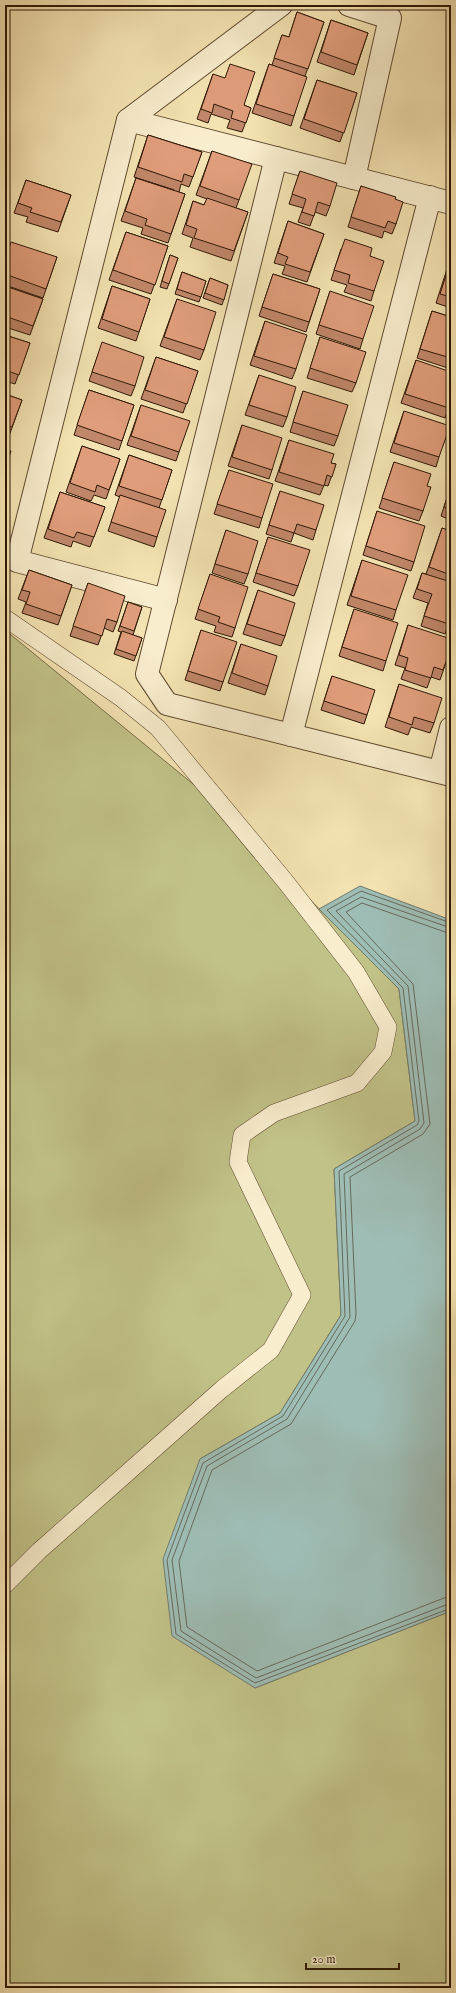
<svg xmlns="http://www.w3.org/2000/svg" width="456" height="1993" viewBox="0 0 456 1993" font-family="'IM FELL English',serif">
  <rect width="100%" height="100%" fill="#f4e3b2"/>
  <filter id="stains"><feTurbulence type="fractalNoise" baseFrequency=".005" numOctaves="4"/><feColorMatrix values="0 0 0 0 .2 0 0 0 0 .09 0 0 0 0 .02 0 0 0 .5 -.17"/></filter>
  <radialGradient id="worn" r=".72"><stop offset=".6" stop-color="#630" stop-opacity="0"/><stop offset="1" stop-color="#630" stop-opacity=".3"/></radialGradient>
  <!-- green -->
  <path fill="#c1c288" stroke="#786d46" d="M5 630 204 793 399 989 415 1121 334 1169 341 1315 280 1413 200 1459 255 1688 451 1611V1988H5Z"/>
  <!-- water -->
  <path fill="#9ebdb5" stroke="#717b6e" d="M360 886 451 920V1611L255 1688 172 1636 163 1559 200 1459 280 1413 341 1315 334 1169 415 1121 399 989 319 909Z"/>
  <g fill="none" stroke-linecap="round" stroke-linejoin="round">
    <!-- shore -->
    <g stroke="#666a5c" stroke-width="1">
      <path d="M451 923 361 891 327 910 403 988 419 1121 417 1125 339 1171 345 1316 283 1416 203 1463 167 1560 176 1634 255 1683 451 1608"/>
      <path d="M451 928 361 897 336 911 408 986 424 1123 420 1129 344 1174 350 1317 287 1419 207 1466 172 1560 181 1631 256 1678 451 1603"/>
      <path d="M451 934 362 903 346 912 413 984 430 1124 423 1134 350 1177 356 1314 355 1321 291 1424 212 1470 179 1561 187 1627 257 1671 444 1598 451 1597"/>
    </g>
    <!-- lane casing -->
    <g stroke="#604b30" stroke-width="18">
      <path id="lane" d="M5 618 121 698 158 728 285 881 356 972 388 1027 383 1052 357 1083 274 1113 242 1135 238 1162 302 1295 271 1350 222 1389 39 1551 5 1585"/>
    </g>
    <!-- street casing -->
    <g stroke="#604b30" stroke-width="24">
      <g id="street">
        <path d="M349 5 390 18 354 178"/>
        <path d="M128 120 451 203"/>
        <path d="M276 158 147 674 167 704 451 775"/>
        <path d="M166 600 17 561 128 120 281 5"/>
        <path d="M291 735 430 197"/>
        <path d="M440 772 451 728"/>
      </g>
    </g>
    <!-- lane -->
    <use href="#lane" stroke="#f8edcd" stroke-width="17"/>
    <!-- street -->
    <use href="#street" stroke="#f8edcd" stroke-width="22"/>
  </g>
  <!-- wall -->
  <g fill="#c1876a" stroke="#2e1804">
    <path d="M297 12 324 22 305 76 294 116 291 126 252 113 269 64 272 65 282 35 289 37Z"/>
    <path d="M331 20 368 33 354 75 317 62Z"/>
    <path d="M213 74 244 105 251 108 242 132 227 128 230 120 211 114 208 123 197 119Z"/>
    <path d="M317 80 357 93 340 142 300 128Z"/>
    <path d="M148 135 202 152 189 187 181 184 179 192 185 194 168 243 141 234 143 228 121 221 136 178 174 190 134 177Z"/>
    <path d="M212 151 239 200 236 208 248 212 231 261 190 247 193 238 182 234 193 201 204 205 207 199 196 195Z"/>
    <path d="M300 171 330 206 326 216 315 212 310 226 298 222 303 208 289 204Z"/>
    <path d="M26 180 71 195 58 232 26 222 28 217 14 213Z"/>
    <path d="M361 186 395 199 396 224 392 234 384 231 382 238 348 227Z"/>
    <path d="M288 221 324 234 307 282 282 274 285 266 274 263Z"/>
    <path d="M126 232 168 246 151 294 109 280Z"/>
    <path d="M341 249 370 256 374 291 371 301 344 292 347 285 331 280Z"/>
    <path d="M170 255 178 258 167 289 160 287Z"/>
    <path d="M57 257 43 298 5 285V259Z"/>
    <path d="M451 260V308L436 303 447 269Z"/>
    <path d="M182 272 206 281 199 302 175 294Z"/>
    <path d="M273 274 320 289 306 332 259 316Z"/>
    <path d="M210 278 228 285 222 305 203 298Z"/>
    <path d="M5 286 43 299 30 335 5 327Z"/>
    <path d="M112 286 150 299 136 341 98 328Z"/>
    <path d="M330 291 363 339 360 349 316 334Z"/>
    <path d="M177 299 204 350 200 360 160 346Z"/>
    <path d="M432 311 451 317V369L417 358Z"/>
    <path d="M265 321 296 369 292 379 250 365Z"/>
    <path d="M5 335 30 343 15 384 5 381Z"/>
    <path d="M320 337 356 383 352 392 307 378Z"/>
    <path d="M99 352 135 386 131 396 89 381Z"/>
    <path d="M156 357 198 371 183 413 141 399Z"/>
    <path d="M416 360 451 401 445 418 401 403Z"/>
    <path d="M259 375 287 417 283 427 245 415Z"/>
    <path d="M89 390 134 405 119 450 74 435Z"/>
    <path d="M303 391 338 436 334 446 290 432Z"/>
    <path d="M5 394 22 400 9 436 5 435Z"/>
    <path d="M141 405 179 452 176 461 127 445Z"/>
    <path d="M404 411 439 457 436 467 390 452Z"/>
    <path d="M242 425 272 470 269 479 228 466Z"/>
    <path d="M289 440 331 463 336 464 328 486 324 485 320 495 275 481Z"/>
    <path d="M82 446 120 459 106 499 94 495 91 501 66 492Z"/>
    <path d="M129 455 172 470 159 508 157 537 154 547 108 531 120 497 115 495Z"/>
    <path d="M451 455V469L447 468Z"/>
    <path d="M394 462 427 486 423 511 419 521 379 508Z"/>
    <path d="M229 470 262 518 259 528 214 514Z"/>
    <path d="M451 485V520L441 516Z"/>
    <path d="M280 491 316 530 313 540 294 533 291 542 266 534Z"/>
    <path d="M60 492 105 507 90 547 73 541 71 547 44 538Z"/>
    <path d="M377 511 414 562 411 571 363 555Z"/>
    <path d="M442 528 451 531V618L445 634 421 626 428 603 413 598 422 573 426 574Z"/>
    <path d="M226 530 248 574 244 584 212 573Z"/>
    <path d="M268 537 298 586 294 596 253 582Z"/>
    <path d="M362 560 396 610 393 620 347 605Z"/>
    <path d="M29 570 72 585 58 625 22 613 26 602 18 599Z"/>
    <path d="M210 574 235 628 232 637 214 632 216 626 195 619Z"/>
    <path d="M88 583 117 622 113 632 104 628 98 645 70 636Z"/>
    <path d="M258 590 285 636 281 646 243 634Z"/>
    <path d="M128 602 142 607 133 635 142 638 134 661 114 654 121 632 118 631Z"/>
    <path d="M354 609 386 661 383 671 339 656Z"/>
    <path d="M408 625 451 648 440 680 431 677 427 688 401 679 405 668 395 665Z"/>
    <path d="M201 630 223 682 220 691 185 680Z"/>
    <path d="M241 644 268 686 265 695 228 683Z"/>
    <path d="M332 676 367 715 364 724 321 710Z"/>
    <path d="M399 684 434 723 430 733 411 727 408 735 385 727Z"/>
  </g>
  <!-- building -->
  <g fill="#e09d7b" stroke="#2e1804">
    <path d="M297 12 324 22 308 69 274 58 282 35 289 37Z"/>
    <path d="M331 20 368 33 357 65 321 52Z"/>
    <path d="M230 64 255 72 244 105 251 108 246 123 231 118 233 111 214 104 212 113 201 109 213 74 225 78Z"/>
    <path d="M269 64 307 77 294 116 256 104Z"/>
    <path d="M317 80 357 93 344 133 304 119Z"/>
    <path d="M148 135 202 152 193 177 184 174 182 182 138 167Z"/>
    <path d="M212 151 252 164 239 200 200 186Z"/>
    <path d="M300 171 337 183 330 206 318 202 314 216 302 212 306 199 292 194Z"/>
    <path d="M136 178 185 194 171 234 145 225 147 219 125 211Z"/>
    <path d="M26 180 71 195 61 222 30 212 32 208 18 203Z"/>
    <path d="M361 186 396 197 395 199 403 202 396 224 388 221 385 228 351 217Z"/>
    <path d="M207 198 248 212 234 251 194 238 197 229 186 225 193 201 204 205Z"/>
    <path d="M288 221 324 234 310 272 285 264 288 257 278 253Z"/>
    <path d="M126 232 168 246 155 285 113 270Z"/>
    <path d="M345 239 372 248 370 256 384 261 374 291 348 283 350 275 334 270Z"/>
    <path d="M11 242 57 257 46 289 5 274V259Z"/>
    <path d="M170 255 178 258 169 284 162 281Z"/>
    <path d="M451 260V297L440 294Z"/>
    <path d="M182 272 206 281 201 297 177 289Z"/>
    <path d="M273 274 320 289 309 322 262 307Z"/>
    <path d="M210 278 228 285 224 300 205 293Z"/>
    <path d="M5 286 43 299 33 326 5 316Z"/>
    <path d="M112 286 150 299 139 332 102 319Z"/>
    <path d="M330 291 374 306 363 339 319 325Z"/>
    <path d="M177 299 216 312 204 350 164 337Z"/>
    <path d="M432 311 451 317V358L420 349Z"/>
    <path d="M265 321 307 335 296 369 254 356Z"/>
    <path d="M5 335 30 343 19 375 5 370Z"/>
    <path d="M320 337 366 352 356 383 310 368Z"/>
    <path d="M102 342 144 357 135 386 92 372Z"/>
    <path d="M156 357 198 371 187 404 145 390Z"/>
    <path d="M416 360 451 372V401L449 408 405 394Z"/>
    <path d="M259 375 296 387 287 417 249 405Z"/>
    <path d="M89 390 134 405 122 441 77 425Z"/>
    <path d="M303 391 348 405 338 436 293 422Z"/>
    <path d="M5 394 22 400 12 427 5 425Z"/>
    <path d="M141 405 190 421 179 452 131 436Z"/>
    <path d="M404 411 450 426 439 457 394 443Z"/>
    <path d="M242 425 282 438 272 470 232 457Z"/>
    <path d="M289 440 334 454 331 463 336 464 332 477 327 475 324 486 279 472Z"/>
    <path d="M82 446 120 459 109 490 97 485 95 492 70 483Z"/>
    <path d="M5 449 11 451 5 470Z"/>
    <path d="M129 455 172 470 162 500 119 486Z"/>
    <path d="M394 462 431 474 427 486 431 487 423 511 382 498Z"/>
    <path d="M229 470 273 484 262 518 217 504Z"/>
    <path d="M451 486V509L444 507Z"/>
    <path d="M280 491 324 505 316 530 297 524 294 533 269 525Z"/>
    <path d="M60 492 105 507 94 537 77 532 74 538 48 529Z"/>
    <path d="M120 495 166 510 157 537 111 522Z"/>
    <path d="M377 511 425 526 414 562 366 546Z"/>
    <path d="M442 528 451 531V575L429 567Z"/>
    <path d="M226 530 258 541 248 574 215 564Z"/>
    <path d="M268 537 310 550 298 586 256 573Z"/>
    <path d="M362 560 408 575 396 610 351 596Z"/>
    <path d="M29 570 72 585 61 616 26 604 30 592 22 590Z"/>
    <path d="M422 573 451 582V618L449 624 424 616 432 594 417 589Z"/>
    <path d="M210 574 248 587 235 628 218 622 220 617 198 609Z"/>
    <path d="M88 583 125 596 117 622 107 619 102 636 73 626Z"/>
    <path d="M258 590 295 603 285 636 247 624Z"/>
    <path d="M128 602 142 607 134 631 120 626Z"/>
    <path d="M354 609 398 623 386 661 342 647Z"/>
    <path d="M408 625 451 639V648L443 670 434 667 431 678 405 670 408 658 399 655Z"/>
    <path d="M201 630 237 642 223 682 188 671Z"/>
    <path d="M122 631 142 638 136 656 116 649Z"/>
    <path d="M241 644 277 656 268 686 232 673Z"/>
    <path d="M332 676 375 690 367 715 324 701Z"/>
    <path d="M399 684 442 698 434 723 414 717 412 725 389 717Z"/>
  </g>
  <!-- margin -->
  <rect width="456" height="1993" fill="none" stroke="#f4e3b2" stroke-width="20"/>
  <rect x="6" y="6" width="444" height="1981" fill="none" stroke="#2e1804" stroke-width="2"/>
  <rect x="10" y="10" width="436" height="1973" fill="none" stroke="#2e1804"/>
  <!-- scale -->
  <path d="M306 1963v6h93v-6" fill="none" stroke="#2e1804" stroke-width="2"/>
  <text x="312" y="1963" font-size="12" fill="#2e1804" stroke="#f8edcd" stroke-width="3" paint-order="stroke">20 m</text>
  <rect width="100%" height="100%" filter="url(#stains)"/>
  <rect width="100%" height="100%" fill="url(#worn)"/>
</svg>
